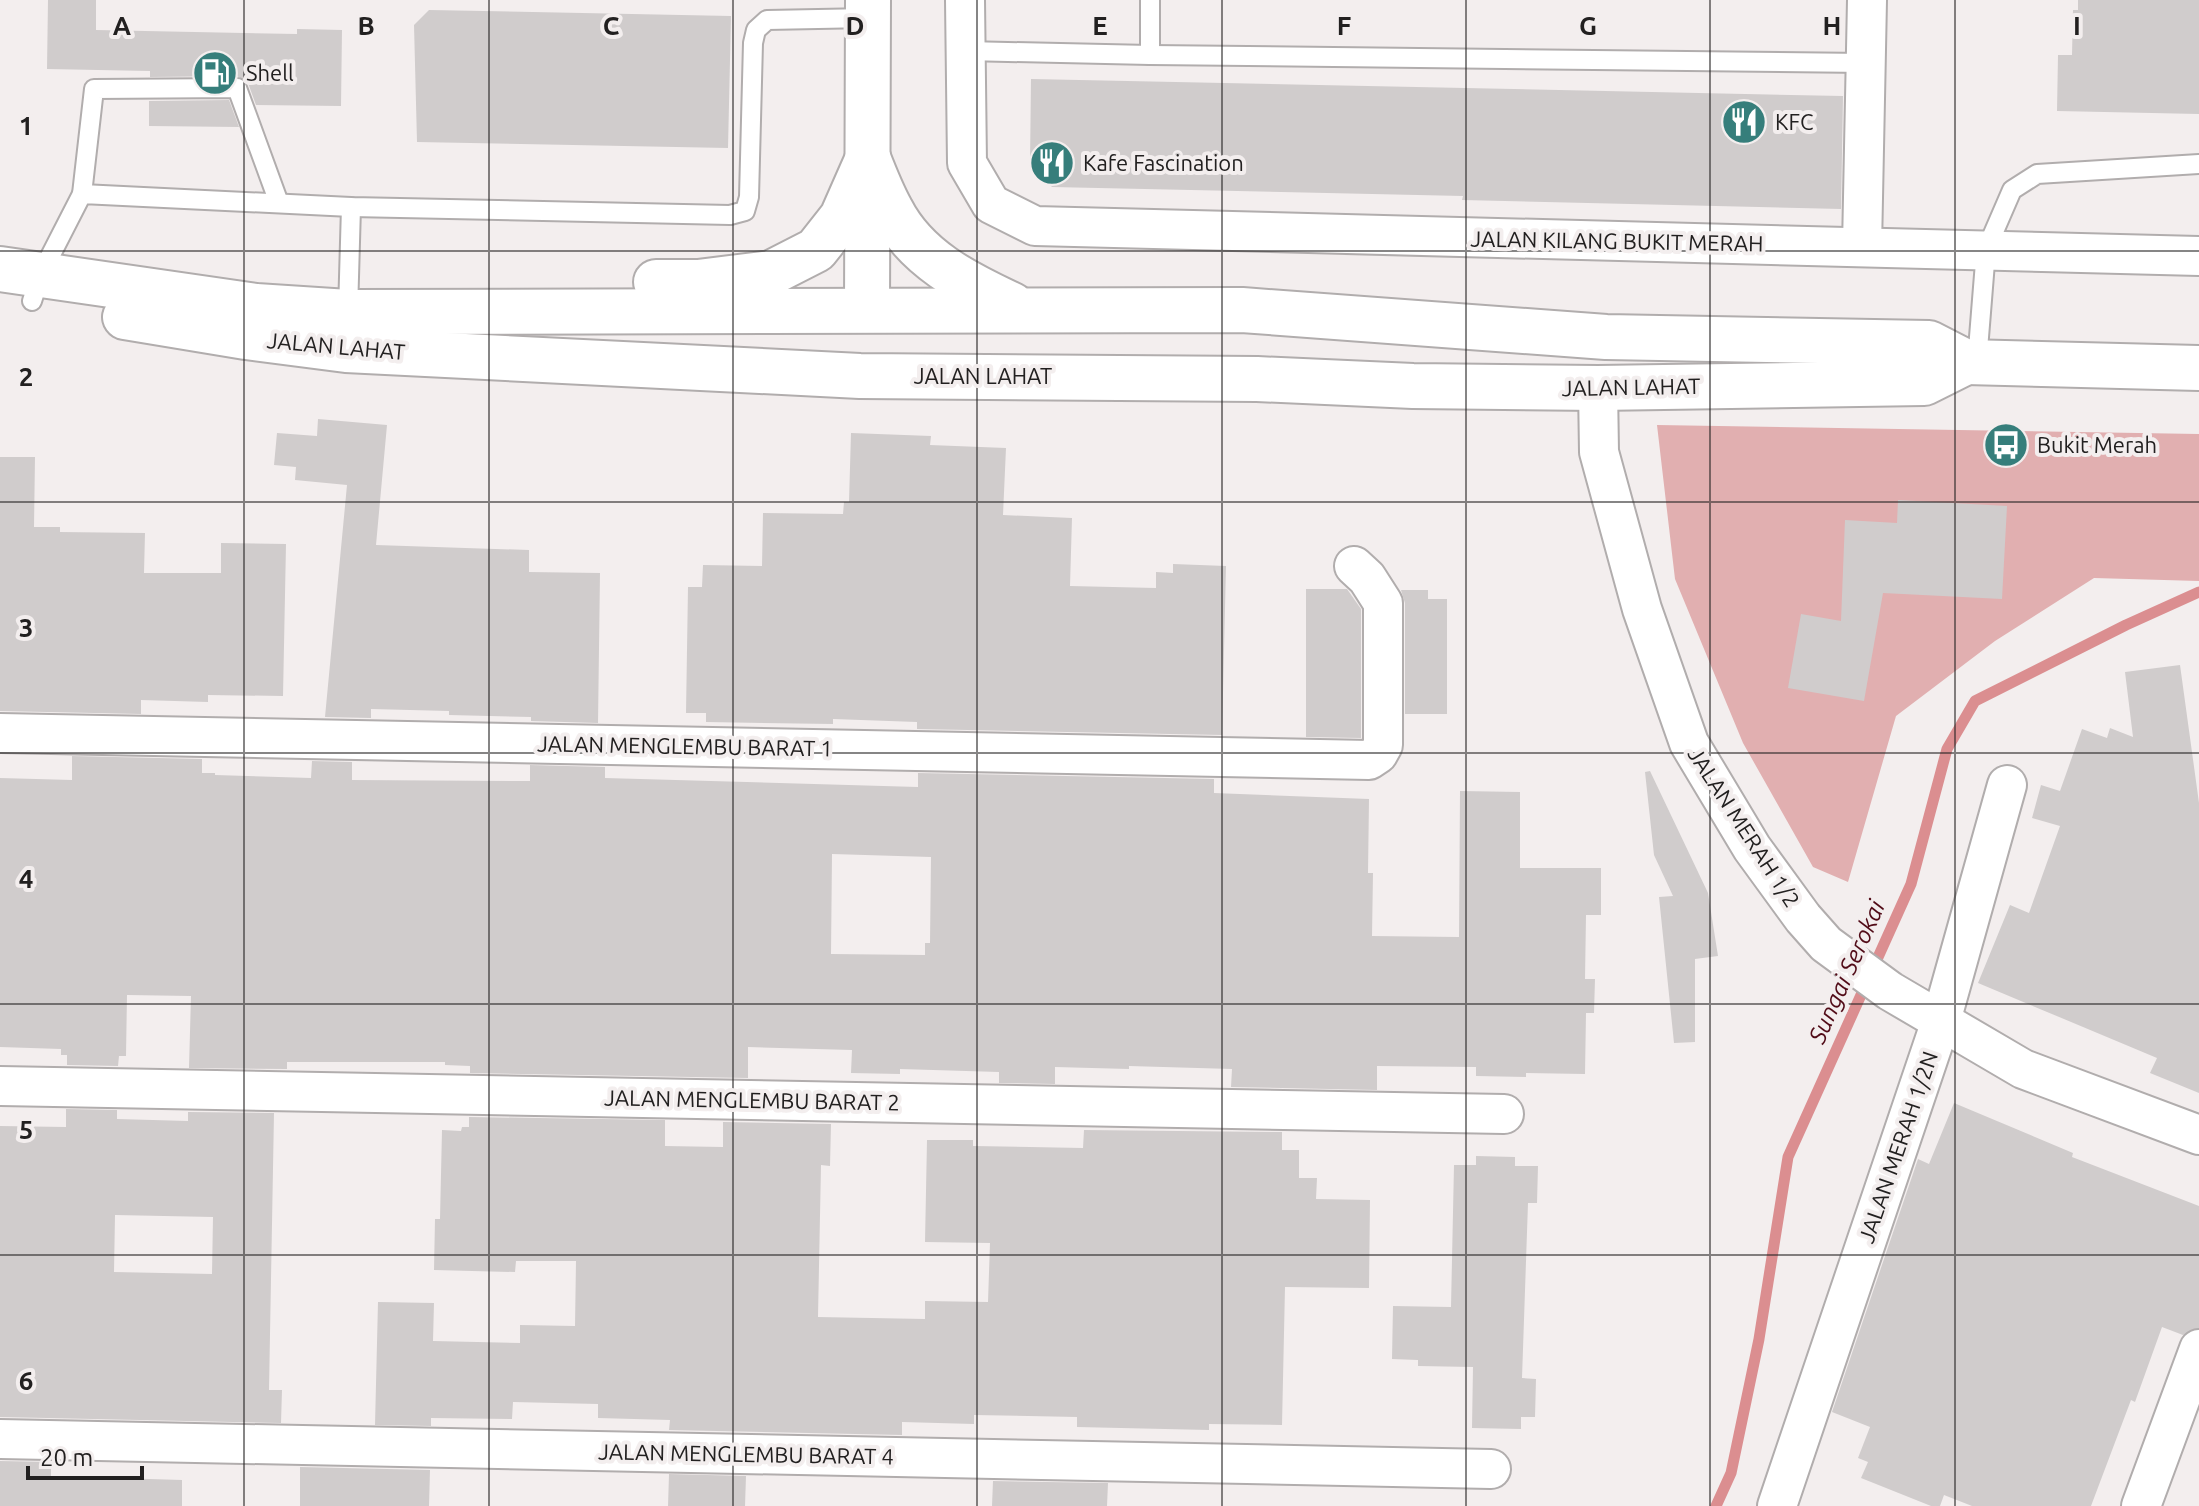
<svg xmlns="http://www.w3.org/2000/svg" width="2199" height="1506" viewBox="0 0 2199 1506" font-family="Ubuntu,sans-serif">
  <rect width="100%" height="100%" fill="#f3eeee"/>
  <!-- green -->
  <path fill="#e1afb0" d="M1657 425 2199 434V581L2094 578 1995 641 1896 716 1848 882 1813 867 1743 743 1675 579Z"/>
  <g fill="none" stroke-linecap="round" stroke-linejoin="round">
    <!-- stream -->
    <path stroke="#db8e90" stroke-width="11" d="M1716 1506 1731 1473 1759 1339 1788 1157 1911 884 1947 749 1975 701 2126 625 2199 592"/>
  </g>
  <!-- building -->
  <g fill="#d0cccc" fill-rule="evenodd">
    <path d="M48 0H96V30L297 34V29L342 30 341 106 256 105 248 83 237 76 150 77V71L47 69Z"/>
    <path d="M2078 0H2199V114L2057 111 2058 55H2072L2073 10H2078Z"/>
    <path d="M429 10 731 16 728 148 417 142 414 25Z"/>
    <path d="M1031 79 1843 96 1841 209 1462 200 1463 196 1052 187 1030 164Z"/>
    <path d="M229 100 239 127 149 126V101Z"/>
    <path d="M318 419 387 425 376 545 529 550V572L600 573 598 723 531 721V717L449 715V711L371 709V718L325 717 347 485 295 480 296 467 274 465 277 433 317 436Z"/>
    <path d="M851 433 931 436 930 445 1006 448 1003 515 1072 518 1070 586 1156 588V572L1173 573V564L1226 566 1222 735 917 729V722L833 719V724L706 722V713H686L688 587H702L703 565 762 566 763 513 843 514 844 502H849Z"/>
    <path d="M0 457H35L34 527H60V532L145 533 144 573H221V543L286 544 283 696 208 695V702L141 700V714L0 711Z"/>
    <path d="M1898 500 2007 506 2002 599 1883 593 1864 701 1788 688 1801 614 1841 621 1845 520 1897 523Z"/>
    <path d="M1306 589H1347L1361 609V738L1306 737Z"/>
    <path d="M1401 590H1428V599H1447V714H1405V603Z"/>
    <path d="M2180 665 2199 803V1093L2150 1073 2157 1058 1978 983 2010 905 2029 913 2060 826 2032 818 2041 785 2060 791 2082 729 2107 738 2110 728 2133 737 2125 672Z"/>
    <path d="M72 756 202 759V773H215V775L311 778 312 761 352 762V780L530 781V765L605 767V778L918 787V773L1214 779V793L1369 799 1368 873H1373L1372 936 1459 937 1460 791 1520 792V868H1601V915H1586L1585 979H1595L1594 1013H1586L1585 1074 1526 1073V1077L1476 1076V1067L1377 1066V1090L1231 1087 1232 1069 1129 1066V1069L1055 1067V1084L999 1083V1072L900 1069V1074L851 1073 852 1050 748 1047V1078L470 1073V1066L445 1065V1062H287V1069L189 1068 191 996 127 995 126 1056H119L118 1066 67 1065V1055H61V1049L0 1047V778L72 780ZM832 854 931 857 930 943H925V955L831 954Z"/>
    <path d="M1650 771 1708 893 1718 956 1695 959V1042L1674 1043 1659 897 1673 896 1654 855 1645 772Z"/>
    <path d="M1954 1103 2073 1153 2072 1157 2199 1206V1328L2183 1335 2162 1327 2135 1402 2131 1400 2091 1506H1972L1944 1495 1940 1506H1931L1861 1478 1868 1462 1858 1458 1870 1427 1832 1412 1918 1159 1929 1164Z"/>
    <path d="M66 1109 117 1110V1119L188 1121V1112L274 1113 269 1390H282L281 1423 0 1417V1126L66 1127ZM115 1215 213 1217 212 1274 114 1272Z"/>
    <path d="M469 1117 665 1120V1146L723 1147V1122L831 1124 830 1166 821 1165 818 1317 925 1319V1301L988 1302 990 1243 925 1242 927 1140H973V1146L1083 1148 1084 1130 1282 1132V1150H1299V1178H1317L1316 1199 1370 1200 1369 1288 1285 1287 1282 1425 1209 1424V1430L1077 1427V1417L974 1415V1424L902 1422V1435L669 1430 670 1420 598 1418V1404L513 1402 512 1419 431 1418V1426L375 1425 378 1302 434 1303 433 1341 520 1343V1325L575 1326 576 1261H516L515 1272 434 1270 435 1219H440L442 1130 461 1131 462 1127H469Z"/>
    <path d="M1476 1156 1515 1157V1166H1538L1537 1203H1528L1522 1378 1536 1379 1535 1417H1521V1429L1472 1428 1473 1367 1418 1366V1360L1392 1359 1393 1306 1451 1307 1454 1165H1476Z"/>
    <path d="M0 1461 51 1462V1476L182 1480V1506H0Z"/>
    <path d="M300 1467 430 1470 429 1506H300Z"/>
    <path d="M669 1474 746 1476 745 1506H668Z"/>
    <path d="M993 1481 1108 1483 1107 1506H992Z"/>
  </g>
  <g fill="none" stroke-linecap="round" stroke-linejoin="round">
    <!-- lane casing -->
    <g stroke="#b1adad" stroke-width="22">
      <g id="lane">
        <path d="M966 51 1150 55V0"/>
        <path d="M1150 55 1866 63"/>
        <path d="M82 194 94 89 237 88 279 203"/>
        <path d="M32 301 40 276 82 194 351 207 730 215 745 211 749 197 753 43 756 30 767 20 869 18"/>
        <path d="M348 312 351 207"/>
        <path d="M1977 362 1986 250 2012 190 2037 174 2199 164"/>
      </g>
    </g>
    <!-- street casing -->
    <g stroke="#b1adad" stroke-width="42">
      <g id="street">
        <path d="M965 0 967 163 991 204 1035 226 2199 256"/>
        <path d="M1862 247 1867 0"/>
        <path d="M1598 388 1599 452 1642 609 1689 743 1752 848 1803 918 1826 944 1890 991 2023 1069 2199 1135"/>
        <path d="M0 733 1369 760 1378 754 1383 745V603L1367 578 1354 566"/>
        <path d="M0 1086 1504 1114"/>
        <path d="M0 1439 1491 1469"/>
        <path d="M1777 1506 1941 1021 2007 785"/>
        <path d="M2141 1506 2199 1349"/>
      </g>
    </g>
    <!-- secondary casing -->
    <g stroke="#b1adad" stroke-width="48">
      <path id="secondary" d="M867 310 868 0"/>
    </g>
    <!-- primary casing -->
    <g stroke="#b1adad" stroke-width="48">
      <g id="primary">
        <path d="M868 158C875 176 882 194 891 210 916 259 965 283 1012 305"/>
        <path d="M0 269 256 306 348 312 1242 310 1606 337 1929 343 1966 362 2199 368"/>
        <path d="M656 282H698L771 273 816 250 842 217 868 158"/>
        <path d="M125 317 246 337 346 350 860 376 1257 379 1413 386 1598 388 1924 383 1966 362"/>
      </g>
    </g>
    <!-- lane -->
    <use href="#lane" stroke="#fff" stroke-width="18"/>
    <!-- street -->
    <use href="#street" stroke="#fff" stroke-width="38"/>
    <!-- secondary -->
    <use href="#secondary" stroke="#fff" stroke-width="44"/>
    <!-- primary -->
    <use href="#primary" stroke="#fff" stroke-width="44"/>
  </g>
  <!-- grid -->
  <path fill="none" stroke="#222020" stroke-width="2" stroke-opacity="0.55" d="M244 0V1506M489 0V1506M733 0V1506M977 0V1506M1222 0V1506M1466 0V1506M1710 0V1506M1955 0V1506M0 251H2199M0 502H2199M0 753H2199M0 1004H2199M0 1255H2199"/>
  <!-- icons -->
  <defs>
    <g id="fuel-disc" transform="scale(2.3)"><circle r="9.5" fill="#367e7b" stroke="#f3eeee"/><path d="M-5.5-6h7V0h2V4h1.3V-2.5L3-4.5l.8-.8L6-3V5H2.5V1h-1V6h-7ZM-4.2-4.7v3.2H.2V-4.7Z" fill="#fff"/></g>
    <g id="restaurant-disc" transform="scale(2.3)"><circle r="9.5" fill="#367e7b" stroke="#f3eeee"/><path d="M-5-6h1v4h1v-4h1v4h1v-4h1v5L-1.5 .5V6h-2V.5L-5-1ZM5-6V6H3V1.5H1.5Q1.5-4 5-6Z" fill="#fff"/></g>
    <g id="bus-disc" transform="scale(2.3)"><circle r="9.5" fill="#367e7b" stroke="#f3eeee"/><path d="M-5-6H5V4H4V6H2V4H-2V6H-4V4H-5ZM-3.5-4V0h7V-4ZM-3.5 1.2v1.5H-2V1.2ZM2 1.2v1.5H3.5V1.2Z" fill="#fff"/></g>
  </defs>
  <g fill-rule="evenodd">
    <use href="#fuel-disc" x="215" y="73"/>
    <use href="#restaurant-disc" x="1744" y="122"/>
    <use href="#restaurant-disc" x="1052" y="163"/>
    <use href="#bus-disc" x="2006" y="445"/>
  </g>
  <g text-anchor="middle" stroke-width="8" stroke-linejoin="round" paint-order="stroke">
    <!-- poi labels -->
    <g font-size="22" fill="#222020" stroke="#f3eeee" text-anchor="start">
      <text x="246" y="81">Shell</text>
      <text x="1775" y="130">KFC</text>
      <text x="1083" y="171">Kafe Fascination</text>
      <text x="2037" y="453">Bukit Merah</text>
    </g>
    <!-- street labels -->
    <g font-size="22" fill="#222020" stroke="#f3eeee">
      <text transform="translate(1617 241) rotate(1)" y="8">JALAN KILANG BUKIT MERAH</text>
      <text transform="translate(336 346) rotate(5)" y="8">JALAN LAHAT</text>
      <text x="983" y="384">JALAN LAHAT</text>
      <text transform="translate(1631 387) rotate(-1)" y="8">JALAN LAHAT</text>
      <text transform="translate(685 746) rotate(1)" y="8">JALAN MENGLEMBU BARAT 1</text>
      <text transform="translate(1744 827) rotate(57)" y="8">JALAN MERAH 1/2</text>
      <text transform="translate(752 1100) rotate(1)" y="8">JALAN MENGLEMBU BARAT 2</text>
      <text transform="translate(1898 1147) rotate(-71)" y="8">JALAN MERAH 1/2N</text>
      <text transform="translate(746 1454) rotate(1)" y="8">JALAN MENGLEMBU BARAT 4</text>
    </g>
    <!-- water labels -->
    <g font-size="24" font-style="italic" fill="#510b17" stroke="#f3eeee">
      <text transform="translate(1847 972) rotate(-66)" y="8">Sungai Serokai</text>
    </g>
  </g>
  <g font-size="26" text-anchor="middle" font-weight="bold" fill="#222020" stroke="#f3eeee" stroke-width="8" stroke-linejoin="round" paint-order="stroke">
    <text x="122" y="35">A</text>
    <text x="366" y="35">B</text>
    <text x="611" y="35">C</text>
    <text x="855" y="35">D</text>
    <text x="1100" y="35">E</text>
    <text x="1344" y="35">F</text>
    <text x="1588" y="35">G</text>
    <text x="1832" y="35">H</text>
    <text x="2077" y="35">I</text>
    <text x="26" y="135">1</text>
    <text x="26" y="386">2</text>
    <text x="26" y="637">3</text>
    <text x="26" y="888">4</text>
    <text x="26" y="1139">5</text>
    <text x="26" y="1390">6</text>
  </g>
  <!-- scale -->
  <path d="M28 1466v12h114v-12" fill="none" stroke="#222020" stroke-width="4"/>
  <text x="40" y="1466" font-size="24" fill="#222020" stroke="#f3eeee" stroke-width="6" paint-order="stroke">20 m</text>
</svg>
